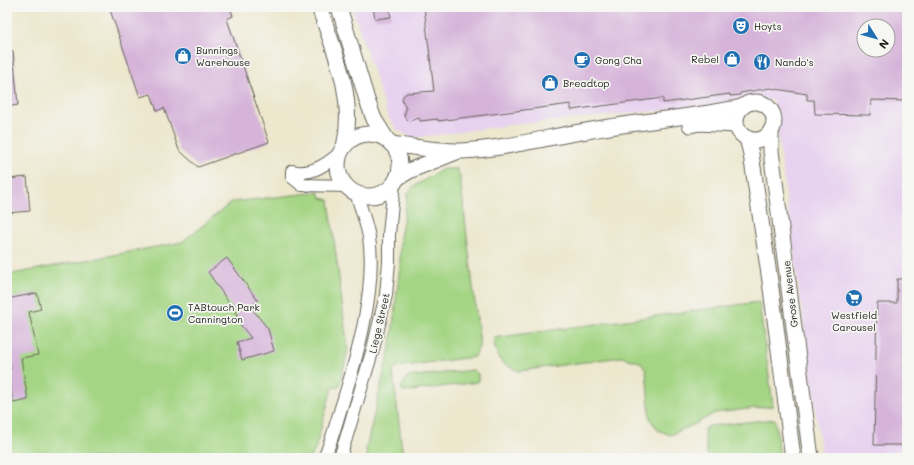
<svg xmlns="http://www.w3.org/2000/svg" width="914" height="465" viewBox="0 0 914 465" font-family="Mali,sans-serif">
  <rect width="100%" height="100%" fill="#f6f6f2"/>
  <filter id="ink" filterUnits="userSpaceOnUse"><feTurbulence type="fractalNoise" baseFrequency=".025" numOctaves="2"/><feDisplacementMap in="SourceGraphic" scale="8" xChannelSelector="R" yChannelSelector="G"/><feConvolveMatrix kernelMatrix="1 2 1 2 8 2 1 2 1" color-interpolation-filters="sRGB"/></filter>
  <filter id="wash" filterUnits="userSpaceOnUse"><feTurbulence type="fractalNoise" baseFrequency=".012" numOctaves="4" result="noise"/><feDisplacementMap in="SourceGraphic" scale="16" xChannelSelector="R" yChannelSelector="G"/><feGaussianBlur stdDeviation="0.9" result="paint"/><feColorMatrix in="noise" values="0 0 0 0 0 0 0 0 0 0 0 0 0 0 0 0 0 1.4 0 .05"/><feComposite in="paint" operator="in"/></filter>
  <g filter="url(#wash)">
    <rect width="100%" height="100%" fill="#ece7cd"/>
    <!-- built -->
    <path fill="#e7d2ef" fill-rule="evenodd" d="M352 7H907V458H822L773 100 510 125 413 138 397 130 388 117ZM864 26H888V50H864Z"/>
    <!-- green -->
    <g fill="#a4d584" stroke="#607850">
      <path d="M443 169H457L460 177 480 345 474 357 396 367 393 371 403 458H367L366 449 391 343 400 266V237L408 194 413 187Z"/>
      <path d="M319 192 321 198 329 200 348 350 339 387 332 388 315 450 310 458H7V275L182 242 232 202Z"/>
      <path d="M759 302 773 406 715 413 695 424 670 435 658 430 650 419 646 370 640 362 621 357 519 371C499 364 497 358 493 338Z"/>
      <path d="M473 370 478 374V382L403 392 401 387 407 377Z"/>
      <path d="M775 419 780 458H708L704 430 709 426Z"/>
    </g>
    <g id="blocks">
      <!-- building -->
      <g fill="#d6b4da" fill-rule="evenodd">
        <path d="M109 7H230L233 16 227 19 269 142 198 167 179 150 164 108 157 111 151 94 140 97Z"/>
        <path d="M373 7H389L391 17 375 19Z"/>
        <path d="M424 7H907V101L871 100 870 115 815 114 814 100H807V94L770 88 740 93V95L730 96V94L663 103V98L571 110V104L438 121V119L420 121 419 118 409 121 404 116 406 109 402 100 403 96 407 93 434 91ZM864 26H888V50H864Z"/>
        <path d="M13 51 18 105 7 107V52Z"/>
        <path d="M27 177 30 211 7 213V179Z"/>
        <path d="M227 258 258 301 250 306 268 329 274 351 242 360 237 342 251 338 235 318 238 316 208 272Z"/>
        <path d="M897 279H907V445H874L877 303H897Z"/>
        <path d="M37 293 41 309 29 312 38 355 21 358 28 400 13 403 8 370 11 369 7 350V299Z"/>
      </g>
    </g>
  </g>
  <g filter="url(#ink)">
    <use href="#blocks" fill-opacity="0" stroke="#65635a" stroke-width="1"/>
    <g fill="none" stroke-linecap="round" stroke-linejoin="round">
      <!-- minor casing -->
      <g stroke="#65635a" stroke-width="14">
        <g id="minor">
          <path d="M341 152C327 164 311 176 292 171V177L302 185 347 186"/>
          <path d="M324 458C331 443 335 427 340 411 356 361 377 290 369 237 366 222 361 208 356 193"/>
          <path d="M340 458 373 349 386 295 389 262V234L394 183"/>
        </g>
      </g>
      <!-- tertiary casing -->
      <g stroke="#65635a" stroke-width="17">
        <g id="tertiary">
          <path d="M319 7C335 53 356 98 344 147"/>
          <path d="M339 7 367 100 374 119 387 140"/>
          <circle cx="755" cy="121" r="19"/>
          <path d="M690 125 699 123 736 125"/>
          <path d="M771 130V151L811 458"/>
          <circle cx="369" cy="165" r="31"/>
          <path d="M747 138 751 154 770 281 793 458"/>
          <path d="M391 144C414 147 438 151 461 151 505 149 548 137 592 130 642 121 692 117 742 107"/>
          <path d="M397 178 411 170 456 152"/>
        </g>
      </g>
      <!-- minor -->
      <use href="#minor" stroke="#fff" stroke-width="12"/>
      <!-- tertiary -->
      <use href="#tertiary" stroke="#fff" stroke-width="15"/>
    </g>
  </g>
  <!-- icons -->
  <defs>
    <g id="theatre-disc" transform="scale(0.9)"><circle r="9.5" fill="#1f6fb2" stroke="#f6f6f2"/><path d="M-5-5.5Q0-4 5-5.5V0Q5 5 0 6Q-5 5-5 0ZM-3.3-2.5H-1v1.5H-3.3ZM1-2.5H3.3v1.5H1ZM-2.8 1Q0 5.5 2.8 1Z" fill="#fff"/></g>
    <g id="shop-disc" transform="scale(0.9)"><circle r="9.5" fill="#1f6fb2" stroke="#f6f6f2"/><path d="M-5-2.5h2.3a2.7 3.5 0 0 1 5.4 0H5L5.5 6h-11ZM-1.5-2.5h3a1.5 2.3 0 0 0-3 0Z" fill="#fff"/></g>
    <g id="cafe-disc" transform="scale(0.9)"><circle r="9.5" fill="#1f6fb2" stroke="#f6f6f2"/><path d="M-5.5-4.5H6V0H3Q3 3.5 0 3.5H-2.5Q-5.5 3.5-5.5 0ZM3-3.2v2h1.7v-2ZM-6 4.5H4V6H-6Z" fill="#fff"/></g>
    <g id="restaurant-disc" transform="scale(0.9)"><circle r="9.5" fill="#1f6fb2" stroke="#f6f6f2"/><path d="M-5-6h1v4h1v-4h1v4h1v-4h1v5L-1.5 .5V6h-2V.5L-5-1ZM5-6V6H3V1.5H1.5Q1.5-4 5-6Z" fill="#fff"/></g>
    <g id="supermarket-disc" transform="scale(0.9)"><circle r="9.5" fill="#1f6fb2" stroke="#f6f6f2"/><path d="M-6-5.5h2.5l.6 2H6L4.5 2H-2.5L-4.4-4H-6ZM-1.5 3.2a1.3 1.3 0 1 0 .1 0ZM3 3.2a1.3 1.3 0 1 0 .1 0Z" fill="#fff"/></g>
    <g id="stadium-disc" transform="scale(0.9)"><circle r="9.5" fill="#1f6fb2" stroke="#f6f6f2"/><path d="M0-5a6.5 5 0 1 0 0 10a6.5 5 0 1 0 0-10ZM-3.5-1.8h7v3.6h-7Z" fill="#fff"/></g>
  </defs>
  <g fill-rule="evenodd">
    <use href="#theatre-disc" x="741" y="26"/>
    <use href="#shop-disc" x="183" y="56"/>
    <use href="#shop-disc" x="732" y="59"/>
    <use href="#cafe-disc" x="582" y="60"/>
    <use href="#restaurant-disc" x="762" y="62"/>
    <use href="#shop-disc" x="550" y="83"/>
    <use href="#supermarket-disc" x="854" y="298"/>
    <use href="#stadium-disc" x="175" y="313"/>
  </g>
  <g text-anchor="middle" stroke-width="3.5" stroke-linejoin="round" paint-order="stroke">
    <!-- poi labels -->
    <g font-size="10" fill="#1c1c1c" stroke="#f6f6f2" text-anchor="start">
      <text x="754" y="30">Hoyts</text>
      <text x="196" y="54">Bunnings<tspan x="196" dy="12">Warehouse</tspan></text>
      <text x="719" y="63" text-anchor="end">Rebel</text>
      <text x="595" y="64">Gong Cha</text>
      <text x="775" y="66">Nando's</text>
      <text x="563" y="87">Breadtop</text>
      <text x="188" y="311">TABtouch Park<tspan x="188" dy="12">Cannington</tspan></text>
      <text x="854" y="319" text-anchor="middle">Westfield<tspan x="854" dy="12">Carousel</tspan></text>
    </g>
    <!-- street labels -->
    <g font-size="10" fill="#1c1c1c" stroke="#f6f6f2">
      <text transform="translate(790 294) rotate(-97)" y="4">Grose Avenue</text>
      <text transform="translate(379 323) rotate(-77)" y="4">Liege Street</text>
    </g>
  </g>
  <!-- margin -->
  <rect width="914" height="465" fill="none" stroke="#f6f6f2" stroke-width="24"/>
  <!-- north arrow -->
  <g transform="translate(876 38) rotate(127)"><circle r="19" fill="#f6f6f2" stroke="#9f9f9c"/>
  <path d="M0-3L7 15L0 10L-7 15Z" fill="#1f6fb2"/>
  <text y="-6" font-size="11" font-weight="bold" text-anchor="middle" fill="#1c1c1c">N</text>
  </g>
</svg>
